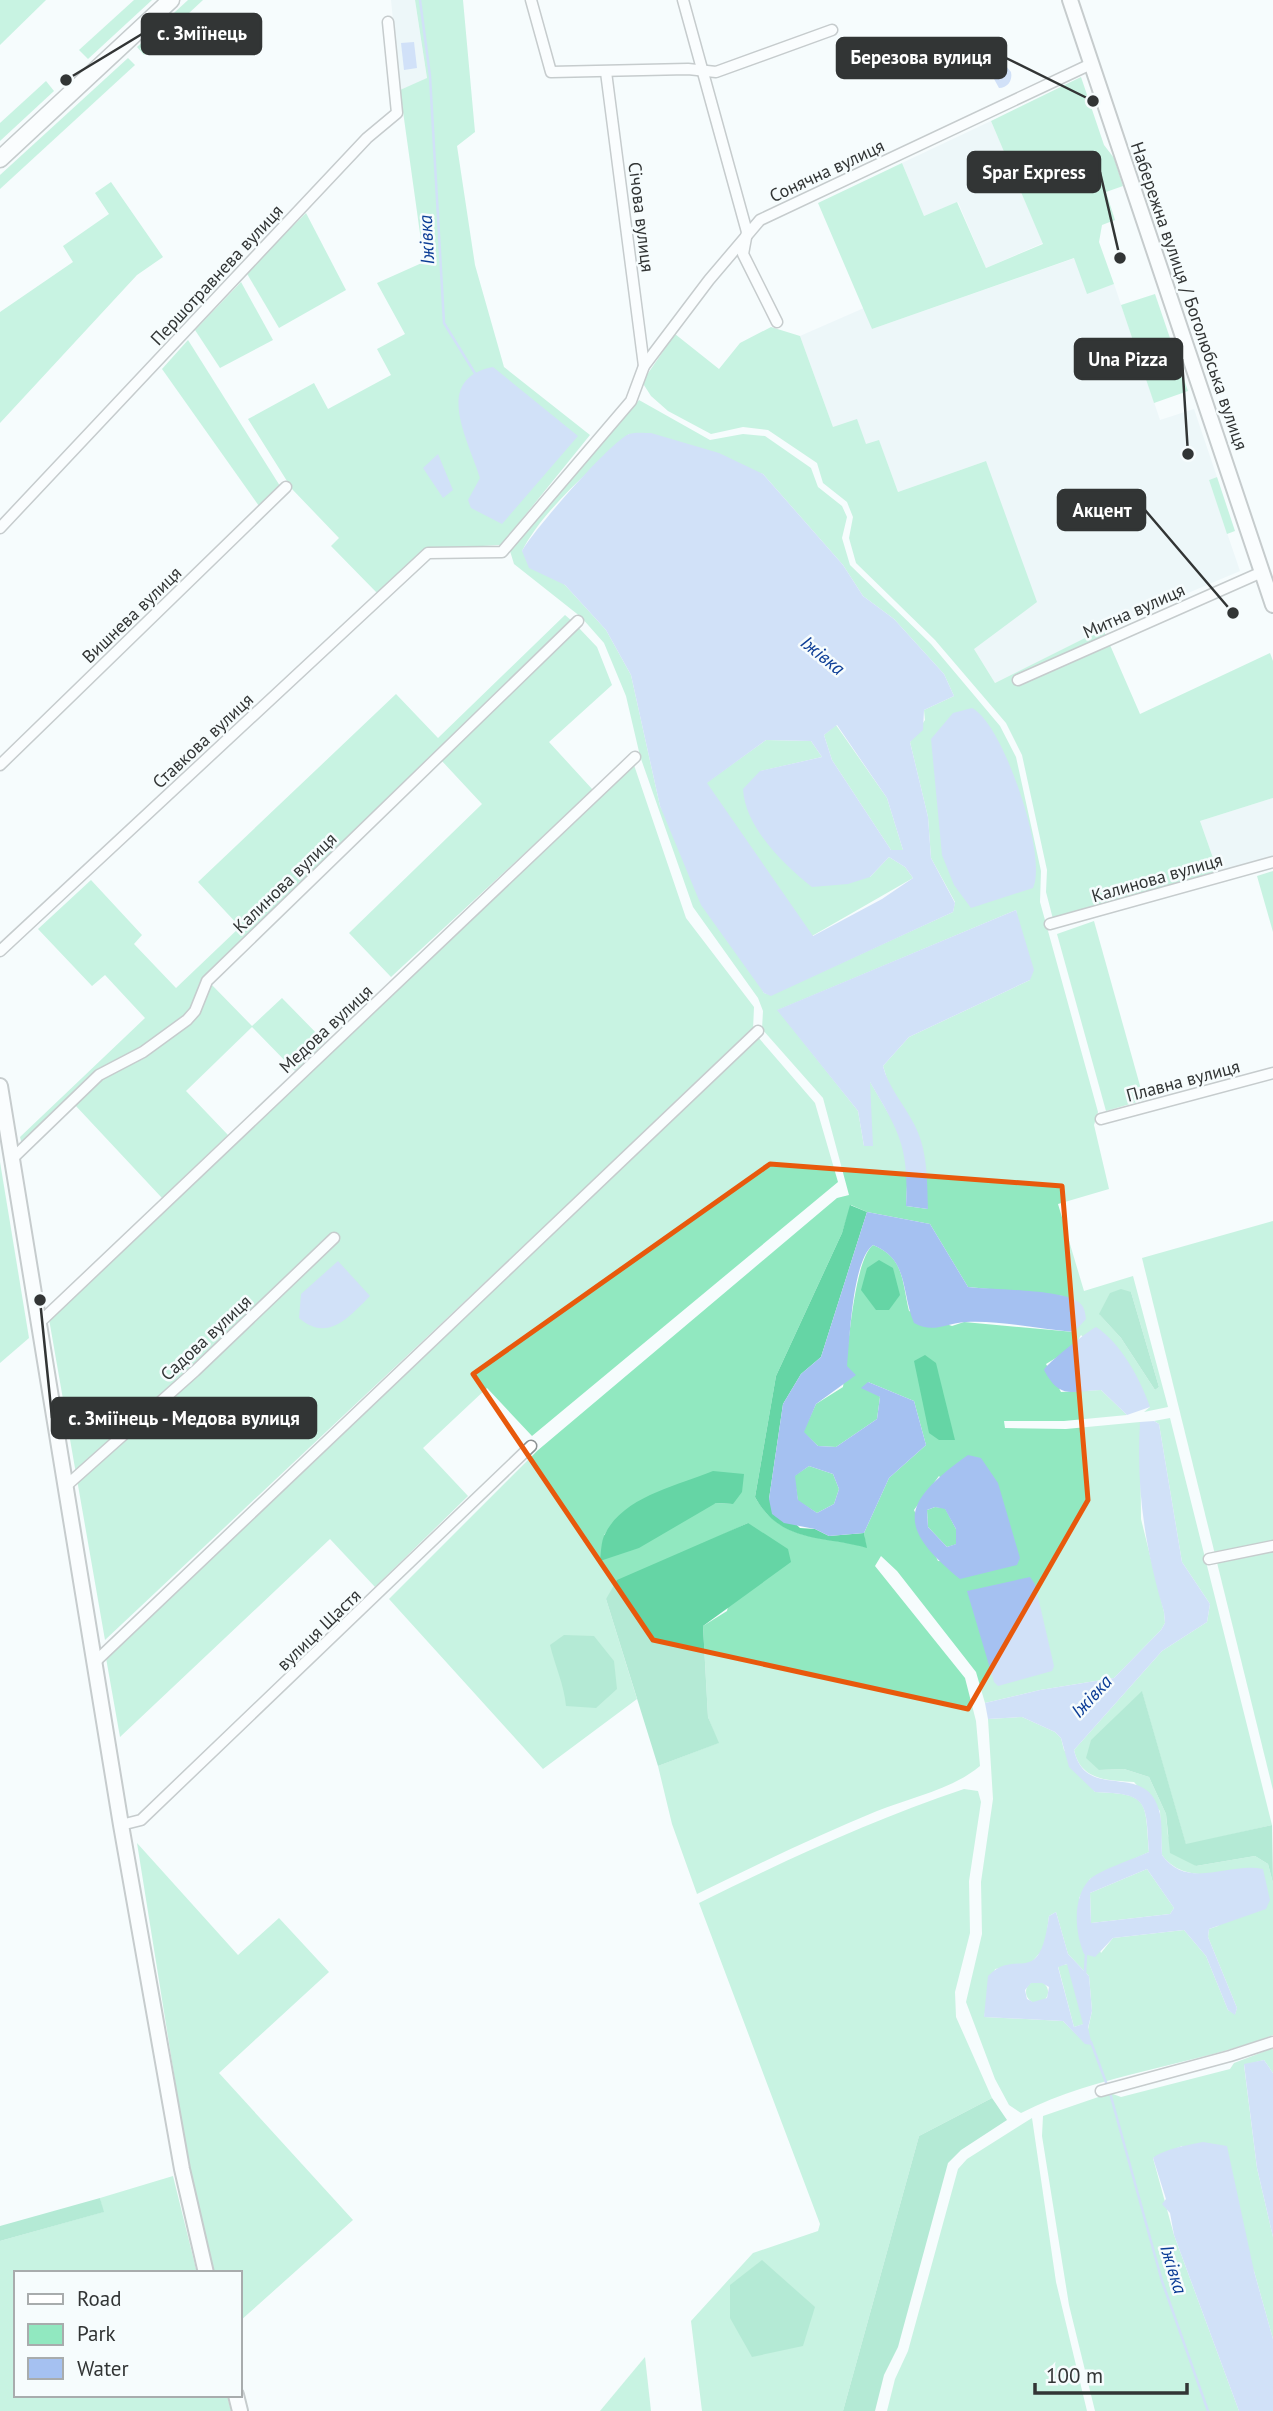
<svg xmlns="http://www.w3.org/2000/svg" width="1273" height="2411" viewBox="0 0 1273 2411" font-family="'PT Sans',sans-serif">
  <rect width="100%" height="100%" fill="#f6fcfd"/>
  <!-- built -->
  <g fill="#e2f1f4">
    <path d="M391 0H415L427 79 400 90Z"/>
    <path d="M991 121 1043 243 986 268 958 202 924 216 902 163Z"/>
    <path d="M1075 258 1087 293 1114 284 1160 420 1194 409 1217 477 1209 480 1240 571 1103 629 995 683 974 649 986 461 898 492 879 441 866 445 833 427 800 336 864 308 872 329Z"/>
    <path d="M1273 798V856L1218 872 1200 821Z"/>
  </g>
  <!-- green -->
  <g fill="#91e8c0" fill-rule="evenodd">
    <path d="M0 0H46L0 45Z"/>
    <path d="M134 0H152L88 59 79 50Z"/>
    <path d="M188 0H203L144 55 137 47Z"/>
    <path d="M415 0H463L475 132 457 146 475 265 504 367 590 435 501 545 426 549 378 594 331 546 339 538 292 489 248 419 314 383 328 409 391 375 377 349 405 334 377 283 424 262 400 90 427 78Z"/>
    <path d="M128 58 135 65 0 189V175Z"/>
    <path d="M1081 77 1104 145 1114 158 1123 186 1106 192 1115 220 1102 225 1099 242 1114 284 1087 294 1074 258 872 329 818 203 902 163 924 216 957 202 986 268 1043 244 991 121Z"/>
    <path d="M46 81 54 91 0 141V123Z"/>
    <path d="M111 182 163 257 137 275 0 423V312L73 262 63 246 109 214 95 193Z"/>
    <path d="M306 213 346 290 279 328 246 272Z"/>
    <path d="M241 282 273 340 220 368 195 330Z"/>
    <path d="M1155 294 1188 391 1154 403 1121 305Z"/>
    <path d="M771 327 800 336 833 427 857 419 866 444 879 440 898 492 986 461 1037 602 974 649 995 683 1103 629 1140 714 1270 653 1273 661V798L1200 821 1218 872 1053 919 1046 892 1047 870 1022 755 1006 723 935 640 856 563 849 538 853 517 847 502 823 483 817 463 768 430 743 427 711 434 668 411 651 396 642 382 675 334 719 369 740 343Z"/>
    <path d="M188 340 280 486 259 506 162 369Z"/>
    <path d="M639 400 710 440 743 434 765 436 811 468 818 487 842 506 847 517 842 538 850 565 931 644 1000 726 1016 757 1041 871 1040 902 1098 1112 1094 1125 1109 1189 1058 1204 1084 1291 1133 1276 1168 1407 1144 1412 1150 1407 1081 1335 1074 1347 1046 1364 1061 1392 1101 1390 1127 1415 1064 1421H1004L1005 1428 1066 1429 1140 1422 1141 1519 1164 1612 1165 1623 1161 1630 1114 1678 1040 1690 985 1703 976 1672 897 1571 881 1556 875 1566 965 1678 976 1721 980 1766C951 1790 912 1797 877 1811 816 1836 756 1865 697 1894L672 1824 658 1766 718 1743 708 1717 703 1626 727 1611 748 1523 685 1552 606 1599 637 1699 543 1769 389 1599 537 1451 837 1198 849 1195 823 1098 762 1029 763 1011 758 998 693 907 640 756 626 696 604 643 581 617 514 564 510 551ZM629 434 763 474 843 565 863 596 894 619 944 674 954 696 924 710 925 720 910 742 928 817 931 858 955 902 953 912 771 995 764 993 660 806 631 675 606 630 565 585 522 551C544 508 594 467 629 434ZM1016 910 1030 980 909 1037 883 1066 928 1209 906 1206 908 1165 898 1130 869 1080 872 1146H864L858 1111 778 1010ZM851 1205 867 1212 930 1224 968 1287 1063 1296 1074 1332 964 1322 952 1326 909 1311C902 1281 904 1257 873 1245 853 1261 848 1358 843 1387L816 1404 803 1432 818 1446 836 1447 877 1419 880 1397 868 1382 914 1401 926 1445 889 1478 864 1533 866 1547C822 1535 781 1543 755 1497L776 1376 842 1233ZM1131 1292 1159 1387 1155 1390 1121 1338 1100 1315ZM939 1476 1016 1565 938 1561 914 1510ZM682 1484 733 1504 716 1503 604 1535C624 1508 649 1495 682 1484Z"/>
    <path d="M1217 477 1235 531 1227 534 1209 480Z"/>
    <path d="M565 615 572 621 204 979 192 1009 185 1017 141 1049 97 1072 22 1145 20 1137 145 1018 105 975 92 986 38 929 91 880 142 935 134 944 176 988 240 927 198 882 396 694 438 738Z"/>
    <path d="M578 627 597 647 612 685 549 742 593 790 391 977 349 933 482 804 441 760Z"/>
    <path d="M836 725 887 798 903 850H891L832 760 824 735Z"/>
    <path d="M766 740 811 741 822 757 761 771 870 877 889 857 905 867 913 878 812 936 706 783Z"/>
    <path d="M634 765 686 918 754 1007 753 1030 105 1640 49 1319Z"/>
    <path d="M1273 871V932L1257 876Z"/>
    <path d="M1094 921 1144 1100 1106 1111 1057 934Z"/>
    <path d="M211 984 252 1026 282 998 325 1042 295 1071 252 1027 186 1091 228 1135 162 1198 75 1105 102 1078 190 1023 199 1014Z"/>
    <path d="M758 1037 815 1103 838 1182 532 1436 487 1388 423 1448 468 1496 375 1587 330 1539 120 1737 106 1658Z"/>
    <path d="M0 1162 29 1338 0 1363Z"/>
    <path d="M1273 1221V1790L1142 1258Z"/>
    <path d="M1170 1418 1272 1825 1186 1845 1142 1692 1099 1770 1124 1769 1149 1777 1166 1814 1168 1836 1196 1866 1255 1856 1268 1864 1273 1883V2035C1191 2066 1099 2073 1021 2113L1009 2105 995 2079 966 2002 982 1934 981 1882 993 1799 988 1719 1022 1717 1055 1732 1061 1738 1064 1750 1095 1792C1150 1794 1145 1800 1149 1852L1090 1879 1079 1898 1101 1953 1113 1938 1184 1930 1206 1956 1228 2010 1235 2014 1237 2008 1208 1937 1209 1929 1218 1926 1257 1868C1225 1872 1184 1885 1162 1855L1160 1811 1134 1782C1107 1780 1081 1781 1074 1750L1162 1651 1207 1622 1210 1604 1182 1562 1159 1424 1154 1421ZM1056 1912 1068 1954 1089 1976 1092 2011 1085 2043 1063 2021 984 2017 995 1969 1031 1963 1045 1947 1049 1916Z"/>
    <path d="M809 1466 833 1474 839 1489 834 1504 817 1513 798 1501 794 1476Z"/>
    <path d="M935 1507 945 1508 956 1529 957 1544 947 1547 928 1527 927 1510Z"/>
    <path d="M964 1789 978 1791 981 1802 969 1881 970 1933 955 1992 956 2017 992 2098 919 2136 843 2411H702L691 2321 753 2253 818 2231 820 2224 699 1903C786 1860 872 1820 964 1789Z"/>
    <path d="M137 1843 238 1955 279 1918 329 1972 219 2073 353 2220 240 2321V2273H212L189 2168Z"/>
    <path d="M1147 1869 1174 1908 1170 1914 1091 1923 1090 1893Z"/>
    <path d="M1068 1964 1084 2024 1074 2027 1058 1966Z"/>
    <circle cx="1037" cy="1992" r="11"/>
    <path d="M1273 2048V2073L1264 2060 1244 2065 1257 2168 1273 2237V2339L1254 2271 1182 2146 1153 2158 1174 2235 1239 2411H1095L1069 2305 1042 2136 1043 2116 1110 2093 1121 2097 1230 2069 1234 2063Z"/>
    <path d="M1032 2118 1056 2282 1087 2411H887L895 2379 908 2351 958 2169 967 2159Z"/>
    <path d="M173 2176 197 2273H16V2395H227L231 2411H0V2241L103 2212 100 2198Z"/>
    <path d="M645 2357 651 2411H600Z"/>
  </g>
  <!-- forest -->
  <g fill="#65d5a5">
    <path d="M850 1205 867 1212 821 1357 801 1374 783 1404 769 1499 800 1528 815 1529 829 1536 864 1533 867 1548C822 1535 781 1544 755 1497L776 1376 842 1233Z"/>
    <path d="M879 1260 893 1268 900 1295 889 1310H876L861 1290 867 1268Z"/>
    <path d="M1121 1289 1131 1292 1159 1387 1155 1390 1121 1338 1099 1314 1110 1293Z"/>
    <path d="M925 1355 936 1363 955 1440H939L929 1433 914 1361Z"/>
    <path d="M713 1471 744 1474 742 1492 733 1504 716 1503 639 1548 600 1561C601 1553 601 1541 605 1534 624 1496 677 1486 713 1471Z"/>
    <path d="M748 1523 788 1549 791 1562 703 1626 708 1717 719 1743 658 1766 606 1599 617 1580Z"/>
    <path d="M564 1635 594 1636 614 1661 617 1689 596 1708 566 1706C564 1684 555 1666 550 1645Z"/>
    <path d="M1142 1691 1186 1844 1272 1825 1273 1883 1268 1864 1255 1856 1196 1866 1170 1853 1166 1814 1149 1777 1124 1769 1099 1770 1086 1758 1091 1740Z"/>
    <path d="M992 2098 1007 2120 961 2150 948 2163 898 2347 884 2375 875 2411H843L919 2136Z"/>
    <path d="M100 2198 104 2212 0 2241V2226Z"/>
    <path d="M762 2260 815 2307 803 2346 752 2357 730 2318V2285Z"/>
  </g>
  <!-- water -->
  <g fill="#a5c1f1" fill-rule="evenodd">
    <path d="M414 42 417 68 404 70 401 43Z"/>
    <path d="M987 55 992 62 1006 66 1011 72C1013 81 1007 88 999 88L983 59Z"/>
    <path d="M493 367 578 436 502 524 471 508 468 500 480 478C468 439 432 379 493 367Z"/>
    <path d="M651 433 719 453 763 474 843 565 863 596 894 619 944 674 954 696 924 710 923 730 910 742 928 817 931 858 955 903 953 912 771 996 764 993 701 905 660 806 631 675 606 630 565 585 529 568 522 551C532 532 610 442 629 434 635 432 645 433 651 433ZM837 725 887 798 903 850H891L832 760 824 735ZM766 740 811 741 822 757 760 771 743 789C745 827 783 864 812 887L848 884 870 877 889 857 905 867 913 878 882 899 813 936 707 783Z"/>
    <path d="M438 454 453 490 443 498 423 468Z"/>
    <path d="M972 708C1003 723 1048 857 1033 888L971 908 954 885 942 855 931 739 953 713Z"/>
    <path d="M1016 910 1034 970 1030 980 909 1037 883 1066C888 1087 904 1104 914 1124 928 1150 927 1180 928 1209L906 1206C909 1146 899 1132 870 1082L873 1146H864L858 1111 777 1010Z"/>
    <path d="M867 1212 930 1224 968 1287C994 1290 1057 1289 1077 1301 1084 1305 1085 1311 1086 1319L1074 1332C1040 1329 998 1320 966 1322 945 1323 934 1334 914 1323 901 1292 909 1259 873 1245 852 1261 850 1338 847 1366L856 1375 816 1404 804 1432 818 1446 836 1447 877 1419 880 1397 861 1388 868 1382 914 1401 926 1445 889 1478 864 1533 829 1536 815 1529 784 1523 772 1514 769 1499 783 1404 801 1374 821 1357ZM809 1466 833 1474 839 1489 834 1504 817 1513 798 1500 795 1476Z"/>
    <path d="M338 1261 370 1296C349 1317 328 1343 299 1318L301 1294Z"/>
    <path d="M1096 1327C1120 1342 1141 1380 1150 1407L1127 1415 1101 1390C1071 1391 1060 1400 1044 1370 1046 1364 1088 1331 1096 1327Z"/>
    <path d="M1154 1421 1159 1424 1182 1562 1210 1604 1207 1622 1162 1651 1074 1750C1086 1803 1145 1760 1159 1810 1163 1824 1161 1841 1162 1855 1188 1891 1228 1862 1263 1869L1270 1900 1266 1909 1209 1929 1208 1937 1237 2008 1235 2015 1228 2010 1206 1956 1184 1930 1113 1938 1095 1957 1084 1954C1075 1933 1072 1899 1089 1880 1099 1870 1134 1859 1149 1852 1146 1800 1148 1794 1095 1792L1069 1767 1061 1738 1055 1732 1022 1717 988 1719 985 1703 1040 1690 1114 1678 1161 1630 1165 1623 1164 1612C1145 1548 1136 1489 1140 1422ZM1147 1869 1174 1908 1170 1914 1091 1923 1090 1893Z"/>
    <path d="M968 1455 981 1458 998 1483 1020 1558 1017 1565 960 1579C895 1526 902 1502 968 1455ZM935 1507 945 1509 956 1529V1544L947 1547 928 1527 927 1510Z"/>
    <path d="M1030 1577 1035 1584 1054 1666 1052 1671 998 1686 994 1682 967 1591Z"/>
    <path d="M1056 1912 1068 1954 1089 1976 1092 2011 1088 2028 1092 2045 1085 2044 1063 2021 984 2017 988 1976C1018 1946 1039 1991 1049 1916ZM1067 1964 1083 2024 1074 2027 1058 1967ZM1031 1983H1042L1049 1987 1047 1998 1033 2002 1027 1999 1025 1990Z"/>
    <path d="M1264 2060 1273 2073V2237L1257 2168 1244 2064Z"/>
    <path d="M1203 2142 1227 2146 1254 2271 1273 2339V2411H1239L1174 2235 1170 2213 1162 2204 1166 2199 1153 2158C1164 2149 1188 2145 1203 2142Z"/>
  </g>
  <g fill="none" stroke-linecap="round" stroke-linejoin="round">
    <!-- stream -->
    <g stroke="#a5c1f1" stroke-width="2.5">
      <path d="M420 0 430 76 444 323 476 375"/>
      <path d="M1085 1974 1086 1952"/>
      <path d="M1091 2042 1107 2085"/>
      <path d="M1110 2093 1162 2281 1208 2411"/>
    </g>
    <!-- street casing -->
    <g stroke="#8c9293" stroke-width="13">
      <g id="street">
        <path d="M531 0 551 72 688 69 716 72 832 30"/>
        <path d="M683 0 747 232 743 254 777 322"/>
        <path d="M606 72 644 366"/>
        <path d="M0 528 367 138 397 113 388 22"/>
        <path d="M1018 680 1262 572"/>
        <path d="M0 765 286 487"/>
        <path d="M1050 924 1273 862"/>
        <path d="M0 951 428 553 502 552 631 401 644 366 709 280 760 220 1091 64"/>
        <path d="M1101 1119 1273 1073"/>
        <path d="M12 1159 99 1075 143 1052 187 1020 195 1011 207 981 578 621"/>
        <path d="M39 1323 635 757"/>
        <path d="M66 1486 195 1371 334 1238"/>
        <path d="M1209 1559 1273 1546"/>
        <path d="M95 1662 758 1031"/>
        <path d="M121 1825 141 1820 531 1446"/>
        <path d="M1101 2091 1230 2056 1273 2042"/>
      </g>
    </g>
    <!-- secondary casing -->
    <g stroke="#8c9293" stroke-width="18">
      <g id="secondary">
        <path d="M1070 0 1273 605"/>
        <path d="M0 1086 121 1825 182 2169 206 2273"/>
        <path d="M236 2395 240 2411"/>
      </g>
    </g>
    <!-- primary casing -->
    <g stroke="#8c9293" stroke-width="19">
      <path id="primary" d="M0 159 171 0"/>
    </g>
    <!-- street -->
    <use href="#street" stroke="#fff" stroke-width="10"/>
    <!-- secondary -->
    <use href="#secondary" stroke="#fff" stroke-width="14"/>
    <!-- primary -->
    <use href="#primary" stroke="#fff" stroke-width="16"/>
  </g>
  <!-- marked area -->
  <path d="M0 0H1273V2411H0ZM770 1164 1062 1186 1088 1500 968 1709 653 1640 473 1374Z" fill="#f6fcfd" fill-opacity=".55" fill-rule="evenodd"/>
  <path fill="none" stroke="#e8590c" stroke-width="5" stroke-linejoin="round" d="M770 1164 1062 1186 1088 1500 968 1709 653 1640 473 1374Z"/>
  <g text-anchor="middle" stroke-width="5" stroke-linejoin="round" paint-order="stroke">
    <!-- street labels -->
    <g font-size="18" fill="#323535" stroke="#f6fcfd">
      <text transform="translate(827 171) rotate(-25)" y="6">Сонячна вулиця</text>
      <text transform="translate(641 217) rotate(83)" y="6">Січова вулиця</text>
      <text transform="translate(217 275) rotate(-47)" y="6">Першотравнева вулиця</text>
      <text transform="translate(1189 296) rotate(71)" y="6">Набережна вулиця / Боголюбська вулиця</text>
      <text transform="translate(1134 611) rotate(-24)" y="6">Митна вулиця</text>
      <text transform="translate(132 615) rotate(-44)" y="6">Вишнева вулиця</text>
      <text transform="translate(203 741) rotate(-43)" y="6">Ставкова вулиця</text>
      <text transform="translate(1157 878) rotate(-16)" y="6">Калинова вулиця</text>
      <text transform="translate(285 883) rotate(-44)" y="6">Калинова вулиця</text>
      <text transform="translate(326 1029) rotate(-43)" y="6">Медова вулиця</text>
      <text transform="translate(1183 1081) rotate(-15)" y="6">Плавна вулиця</text>
      <text transform="translate(206 1338) rotate(-43)" y="6">Садова вулиця</text>
      <text transform="translate(319 1630) rotate(-44)" y="6">вулиця Щастя</text>
    </g>
    <!-- water labels -->
    <g font-size="19" font-style="italic" fill="#0c3d96" stroke="#f6fcfd">
      <text transform="translate(426 240) rotate(-93)" y="7">Іжівка</text>
      <text transform="translate(823 655) rotate(39)" y="7">Іжівка</text>
      <text transform="translate(1091 1696) rotate(-47)" y="7">Іжівка</text>
      <text transform="translate(1174 2269) rotate(73)" y="7">Іжівка</text>
    </g>
  </g>
  <!-- callouts -->
  <path fill="none" stroke="#323535" stroke-width="2.5" d="M66 80L142 34M1093 101L1006 58M1120 258L1100 172M1188 454L1182 359M1233 613L1145 510M40 1300L52 1418"/>
  <g fill="#323535" stroke="#f6fcfd" stroke-width="2.5">
    <circle cx="66" cy="80" r="7"/>
    <circle cx="1093" cy="101" r="7"/>
    <circle cx="1120" cy="258" r="7"/>
    <circle cx="1188" cy="454" r="7"/>
    <circle cx="1233" cy="613" r="7"/>
    <circle cx="40" cy="1300" r="7"/>
  </g>
  <g fill="#323535" stroke="#323535" stroke-width="2.5">
    <rect x="142" y="14" width="119" height="40" rx="7"/>
    <rect x="837" y="38" width="169" height="40" rx="7"/>
    <rect x="968" y="152" width="132" height="40" rx="7"/>
    <rect x="1075" y="339" width="107" height="40" rx="7"/>
    <rect x="1058" y="490" width="87" height="40" rx="7"/>
    <rect x="52" y="1398" width="264" height="40" rx="7"/>
  </g>
  <g font-size="19" text-anchor="middle" font-weight="bold" fill="#fff">
    <text x="202" y="40">с. Зміїнець</text>
    <text x="921" y="64">Березова вулиця</text>
    <text x="1034" y="179">Spar Express</text>
    <text x="1128" y="366">Una Pizza</text>
    <text x="1102" y="517">Акцент</text>
    <text x="184" y="1425">с. Зміїнець - Медова вулиця</text>
  </g>
  <!-- legend -->
  <rect x="14" y="2271" width="228" height="126" fill="#f6fcfd" stroke="#a8acad" stroke-width="2"/>
  <rect x="28" y="2294" width="35" height="10" fill="#ffffff" stroke="#a8acad" stroke-width="2"/>
  <text x="77" y="2306" font-size="21" fill="#323535">Road</text>
  <rect x="28" y="2324" width="35" height="21" fill="#91e8c0" stroke="#a8acad" stroke-width="2"/>
  <text x="77" y="2341" font-size="21" fill="#323535">Park</text>
  <rect x="28" y="2358" width="35" height="21" fill="#a5c1f1" stroke="#a8acad" stroke-width="2"/>
  <text x="77" y="2376" font-size="21" fill="#323535">Water</text>
  <!-- scale -->
  <path d="M1035 2383v10h152v-10" fill="none" stroke="#323535" stroke-width="3.5"/>
  <text x="1046" y="2383" font-size="21" fill="#323535" stroke="#f6fcfd" stroke-width="5" paint-order="stroke">100 m</text>
</svg>
